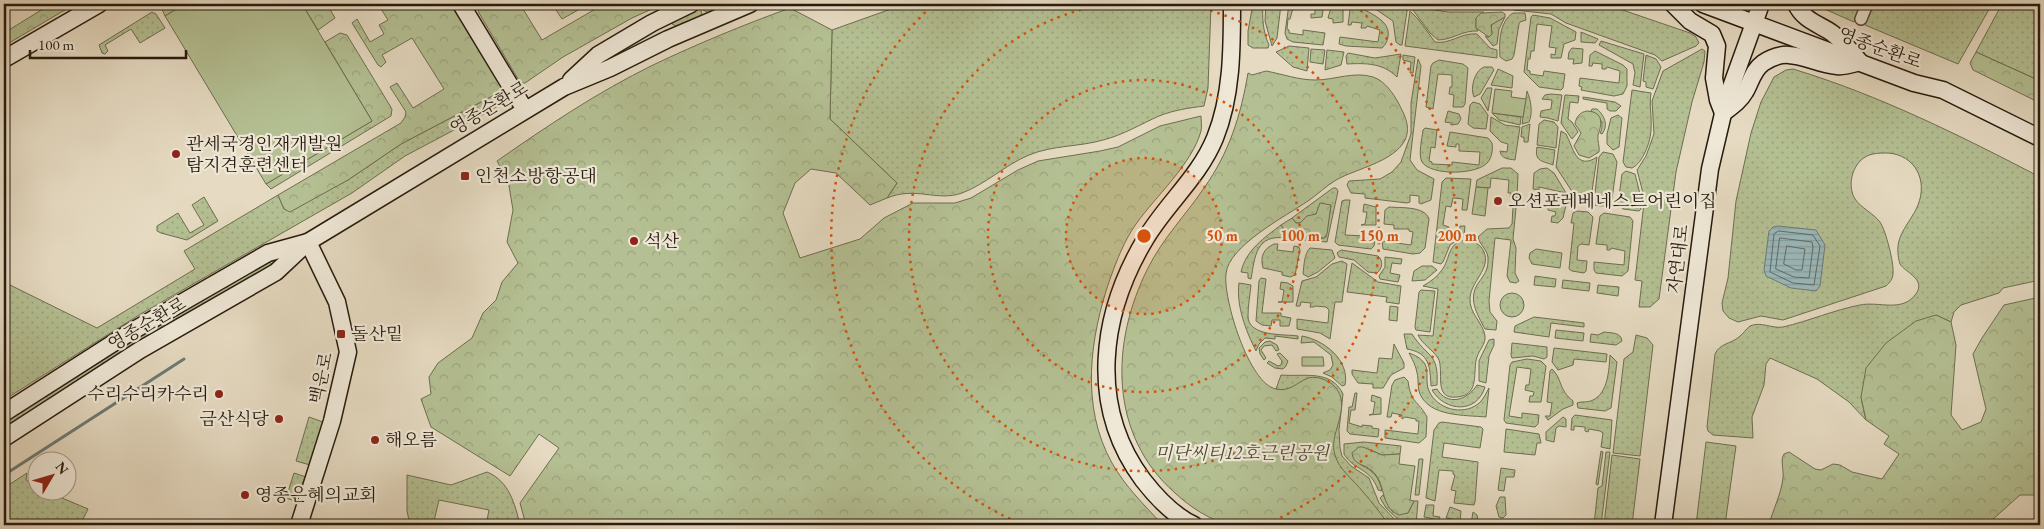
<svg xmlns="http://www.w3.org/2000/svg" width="2044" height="529" viewBox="0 0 2044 529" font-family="'EB Garamond','Noto Serif KR',serif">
  <defs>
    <pattern id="grass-dots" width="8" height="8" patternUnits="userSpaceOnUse" patternTransform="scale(1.25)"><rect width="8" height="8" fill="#b4c093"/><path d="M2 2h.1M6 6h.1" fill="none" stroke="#9ba47e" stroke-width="1.8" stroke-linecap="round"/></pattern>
    <pattern id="forest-crowns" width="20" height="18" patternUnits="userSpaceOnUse" patternTransform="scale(1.25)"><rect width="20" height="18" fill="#b4c093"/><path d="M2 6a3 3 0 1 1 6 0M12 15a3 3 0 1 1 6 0" fill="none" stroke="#9ba47e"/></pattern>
    <pattern id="water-rules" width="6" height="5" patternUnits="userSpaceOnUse" patternTransform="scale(1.25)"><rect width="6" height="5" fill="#9ab9bc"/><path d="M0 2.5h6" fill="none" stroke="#859ea0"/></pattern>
  </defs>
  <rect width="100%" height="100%" fill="#e6dbc2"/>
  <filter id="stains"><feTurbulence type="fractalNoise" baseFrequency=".004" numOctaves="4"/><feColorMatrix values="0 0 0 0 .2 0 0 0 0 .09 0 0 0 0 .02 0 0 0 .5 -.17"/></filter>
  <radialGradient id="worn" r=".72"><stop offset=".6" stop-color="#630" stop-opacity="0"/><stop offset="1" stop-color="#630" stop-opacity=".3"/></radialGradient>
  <!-- grass -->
  <g fill="url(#grass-dots)" stroke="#6d6e50">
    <path d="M552 4H589L562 19Z"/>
    <path d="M706 4H732L709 13 703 10Z"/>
    <path d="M905 4H1211L1208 88 1204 106C1189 108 1174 110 1159 116 1141 124 1123 135 1103 140 1079 147 1053 145 1029 155 1005 165 986 184 962 193 937 202 916 186 887 198L897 183 830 119 832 30Z"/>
    <path d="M1253 4H1263C1262 18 1263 32 1269 45L1268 48H1253L1248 45V31Z"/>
    <path d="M1266 4H1281L1277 38 1272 46 1265 21Z"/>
    <path d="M1289 4H1294L1290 19H1288L1287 29 1289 30V33L1303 35V30L1325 33 1323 45 1293 42 1287 39 1285 33Z"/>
    <path d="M1309 4H1324L1322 17 1311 18V14H1315V7L1309 6Z"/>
    <path d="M1332 4 1343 5V22L1333 23V19L1328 18Z"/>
    <path d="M1368 4H1408L1402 45H1400L1396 42 1393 21Z"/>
    <path d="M1413 4H1509L1504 9C1474 9 1443 12 1413 4Z"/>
    <path d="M1512 4H1605L1690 33 1696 37 1699 43 1696 46 1662 61 1655 55 1566 23 1551 14 1514 10 1512 7Z"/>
    <path d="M1813 4H1861L1854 22Z"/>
    <path d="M1874 4H1992L1958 64 1865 25Z"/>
    <path d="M2002 4H2040V81L1976 52Z"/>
    <path d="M1353 6H1358C1370 14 1391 20 1388 37 1387 42 1386 44 1382 48L1346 46 1339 44 1340 37 1378 42 1380 30 1367 26 1366 28H1361L1362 23 1352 22 1351 25H1348L1350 10Z"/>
    <path d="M1416 7 1448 12H1484L1476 18V28L1478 31C1463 30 1452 40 1438 40L1430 33 1413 10Z"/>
    <path d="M696 8 700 9 702 13 700 17 678 27 672 24V22Z"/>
    <path d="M1410 11 1418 19 1435 42C1449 45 1462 32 1477 34L1490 48 1497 50V58L1405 46Z"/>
    <path d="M152 12 156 14 165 28 140 43 131 29 105 45 108 51 105 54 102 53 99 45Z"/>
    <path d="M1513 13H1525L1526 20 1520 22 1519 24 1514 55 1512 59 1506 61 1500 57C1499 43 1499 22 1513 13Z"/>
    <path d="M1533 15 1550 18 1576 32 1575 40 1564 44 1561 58H1551V54L1555 55 1556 48 1549 47 1552 26 1537 24 1534 51H1531L1530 59H1528L1527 70 1530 71V74L1543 76 1544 71 1565 74 1563 88 1561 90 1539 87 1524 72 1531 17Z"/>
    <path d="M1505 17 1499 29 1497 44 1493 46 1485 36 1487 37 1492 32 1490 28 1493 23Z"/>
    <path d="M1581 32 1598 39 1595 43 1581 42Z"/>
    <path d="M1601 41 1644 54 1640 87 1633 85 1635 73 1633 64 1599 45Z"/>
    <path d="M1289 46 1309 48 1307 71 1293 67 1276 52Z"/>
    <path d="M1572 48 1583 49 1582 63 1573 64 1574 59H1568L1569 52Z"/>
    <path d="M1311 49 1325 50 1323 64 1310 62Z"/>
    <path d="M1702 49 1705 51 1704 62 1692 102 1676 172 1659 299 1650 307H1639L1642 281 1635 280 1644 203 1643 193 1637 170 1646 156 1654 134 1652 101 1663 71Z"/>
    <path d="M1327 50 1344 52 1341 65 1325 70Z"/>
    <path d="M1595 51 1623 65 1627 69V86L1623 94 1614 96 1581 90 1582 87 1579 86 1580 78 1619 83 1620 71 1607 67 1606 69H1602V64L1593 63 1592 66H1589L1590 55Z"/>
    <path d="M1348 53 1375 58 1401 54 1397 77C1383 63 1366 63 1347 64L1346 56Z"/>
    <path d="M1403 55 1415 57 1413 73H1410L1411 62 1403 60Z"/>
    <path d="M1646 55 1656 59 1661 67 1653 89 1646 87V82L1643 81Z"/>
    <path d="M1418 59 1421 66 1410 160 1417 170 1434 179 1431 200 1421 204 1419 203V196L1410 195V202L1407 203 1365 198V194L1351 193 1347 185 1349 181 1380 179 1392 172 1401 162 1411 134V103Z"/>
    <path d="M1439 60 1463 64 1468 68 1465 104 1463 107H1453L1454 95 1449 94 1450 87H1452V75L1438 74 1433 109 1426 107 1431 66 1433 63Z"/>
    <path d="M1484 67H1492L1494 70 1480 94 1474 97C1470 89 1474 71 1484 67Z"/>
    <path d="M1498 69 1513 76 1512 88 1491 85Z"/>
    <path d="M1793 69C1879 95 1961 136 2040 177V280L2003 288 1999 293 1961 305 1954 312 1951 322 1936 315 1861 397 1866 420 1849 402 1817 379 1770 358 1766 364 1764 385 1752 417 1753 438 1713 435 1708 431 1707 427 1715 354C1720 343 1731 344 1739 337 1743 334 1746 329 1750 326 1761 321 1772 329 1783 327 1809 321 1834 310 1860 305 1879 301 1902 313 1916 294 1926 279 1906 273 1900 264 1899 261 1898 256 1898 253 1896 234 1911 222 1918 205 1928 180 1915 155 1888 153 1877 153 1868 153 1860 161 1851 171 1848 187 1855 199 1861 208 1873 213 1880 222 1886 231 1894 263 1893 273 1893 279 1890 282 1886 286L1783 320 1761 316 1738 322 1729 318 1723 311 1722 303 1728 278 1736 201 1751 133 1761 102 1774 77 1786 70Z"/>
    <path d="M1487 88H1492L1488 111 1481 98Z"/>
    <path d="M503 89 505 97 501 104 488 112 405 156 352 193 139 315 4 400V282L97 328 195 269 184 251 278 195 284 209 348 180 401 144 500 92Z"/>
    <path d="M1632 90 1651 93C1649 105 1652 117 1651 129 1651 141 1643 163 1632 168L1626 167 1623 162Z"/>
    <path d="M1527 91C1531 100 1533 113 1529 122L1522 124Z"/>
    <path d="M1551 94 1562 95 1558 121 1548 118 1540 117 1541 111 1551 109 1552 100 1542 99 1545 95Z"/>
    <path d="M1565 95 1579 96 1578 103 1570 102 1568 119 1572 122 1578 132 1572 139 1561 123Z"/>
    <path d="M1583 97 1615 102 1621 106 1616 111H1610L1607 109V103L1583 99Z"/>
    <path d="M1473 102 1480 104 1488 115 1486 129 1473 128 1468 124 1470 105Z"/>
    <path d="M1592 109H1597C1604 115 1609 125 1602 134L1600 133C1605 123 1600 116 1591 111Z"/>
    <path d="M1448 111 1459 114 1461 119 1458 124 1451 125V123L1445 122Z"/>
    <path d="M1492 113 1521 117 1520 125 1499 120Z"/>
    <path d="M1618 115 1622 118 1619 147 1613 150 1607 144V134L1611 118Z"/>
    <path d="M1491 117 1505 125 1520 127 1515 160C1509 159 1501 159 1500 151L1507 152 1508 144 1501 142 1490 131Z"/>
    <path d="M1544 120 1554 122 1558 127 1556 148 1537 145 1539 124Z"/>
    <path d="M1530 124 1528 142H1524V137H1521L1522 127Z"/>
    <path d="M1425 128 1437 130 1435 148 1431 147 1429 161 1432 162V164L1452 165V162L1479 165 1480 152 1459 151V144H1456V147L1447 146 1450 132 1488 138 1492 143C1493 149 1492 157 1488 162 1478 175 1431 176 1422 162 1418 154 1422 139 1423 130Z"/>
    <path d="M1561 131 1566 134C1573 147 1576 171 1597 157L1591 198 1575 196 1556 167Z"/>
    <path d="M1537 147 1555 150 1553 165C1543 161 1534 162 1537 147Z"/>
    <path d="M1603 152 1613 154 1617 162 1612 199C1609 206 1603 207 1595 205L1594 202 1599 157Z"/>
    <path d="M1502 168H1511L1518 174 1517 198 1510 197 1511 193H1508L1509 180 1491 178 1490 188 1476 187 1477 180Z"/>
    <path d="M1547 168 1554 173 1566 193 1539 187V190L1533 189 1534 173 1540 169Z"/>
    <path d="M1626 171 1635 174 1640 194 1641 209 1639 211 1623 209 1618 204 1622 174Z"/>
    <path d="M1446 178 1471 179 1467 210H1462L1463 199 1453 198 1451 207 1446 206 1443 225 1449 227 1448 234 1459 236 1460 226H1465L1464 236 1450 245 1443 262 1441 264 1433 262 1442 182Z"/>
    <path d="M1333 188H1336L1338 191 1327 242 1290 239 1291 234 1321 239 1326 237 1331 205C1325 208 1320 212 1315 214 1309 217 1305 218 1300 223H1296L1292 218Z"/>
    <path d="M204 197 218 221 187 240 161 233 157 231V226L178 213 190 233 204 225 192 205Z"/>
    <path d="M1552 197 1565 198 1567 201 1563 218 1558 223 1551 222 1552 216H1555L1556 212 1548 210V205H1551Z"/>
    <path d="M1345 200H1350L1345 235 1365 236V239L1375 240 1374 246 1371 249 1338 245 1335 242 1342 201Z"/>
    <path d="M1364 204 1376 207V225H1361L1365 224 1367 212H1363Z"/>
    <path d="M1389 207C1401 208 1425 206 1429 219L1425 248 1420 253 1413 254 1383 249 1382 241 1411 245 1413 232 1409 231V229H1394V225L1384 224 1385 210Z"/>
    <path d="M1513 207 1516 208 1513 239 1516 248 1515 273 1519 281 1516 283 1510 282 1507 276 1511 240 1495 238 1489 301 1490 312 1497 321 1496 330 1485 329C1477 314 1467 298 1479 282 1484 275 1488 270 1488 261 1489 250 1480 246 1478 237L1487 229 1509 228 1512 224Z"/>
    <path d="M1577 211 1588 212 1593 217 1589 245 1581 244 1578 246 1577 260 1587 261 1586 271 1584 273 1572 271 1569 269 1574 223H1571L1573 213Z"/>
    <path d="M1604 213 1630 217 1633 221 1628 271 1622 276 1596 273 1594 270V262L1624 265 1625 251 1611 248 1610 250H1607V245L1596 244 1600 216Z"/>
    <path d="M1281 225 1287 234 1286 238C1256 234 1255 256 1251 279L1248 278V273L1241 272C1246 250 1264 238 1281 225Z"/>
    <path d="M1465 240C1473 241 1481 244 1484 252 1491 269 1471 281 1470 298 1469 314 1483 322 1485 336 1486 344 1479 350 1477 357 1472 371 1481 395 1457 397 1432 400 1445 370 1438 358 1432 349 1423 345 1418 335L1433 336 1438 289 1423 286C1430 282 1437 277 1442 270 1450 259 1448 242 1465 240Z"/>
    <path d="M1274 244H1278L1277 250 1293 252 1294 246 1299 247 1300 250 1295 275 1290 277 1282 275V272L1263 268C1260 257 1263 249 1274 244Z"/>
    <path d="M1310 248 1332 250 1335 258 1318 272 1308 277 1303 274C1304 266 1304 254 1310 248Z"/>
    <path d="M1536 249 1562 253 1560 268 1532 264 1529 258 1530 253Z"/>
    <path d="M1341 250 1378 256C1384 261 1382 269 1377 273L1368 272 1354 260 1339 257 1337 253Z"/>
    <path d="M1385 257 1402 259 1401 264 1392 263 1390 273 1400 275 1398 282 1380 279 1379 276 1385 267Z"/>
    <path d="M268 260 273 266 4 432V419L158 321Z"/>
    <path d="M1342 261 1347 264 1342 302H1335L1330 339 1320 333 1297 329V319L1328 323 1329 310 1326 307 1315 306 1314 307H1310L1311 303 1301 302 1300 306H1296L1302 281 1316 277 1332 264Z"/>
    <path d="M1352 263 1378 282 1401 286 1399 304 1386 302 1387 297 1347 292Z"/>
    <path d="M1422 266H1432L1437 270 1425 280 1412 281 1414 271Z"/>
    <path d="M1535 276 1556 279 1555 287 1534 285Z"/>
    <path d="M1261 278 1266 279 1262 313H1281V316L1291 318 1289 326H1280V320H1272L1271 326 1262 325 1256 321 1259 281Z"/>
    <path d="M1563 280 1590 283 1589 291 1562 288Z"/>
    <path d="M1281 282 1288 283 1293 286V302H1278H1282L1284 290 1280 289Z"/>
    <path d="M1239 283 1251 285C1250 295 1248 306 1248 316 1248 337 1284 334 1298 336V339L1275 336V339L1265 338 1259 344 1256 351C1246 331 1236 306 1239 283Z"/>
    <path d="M1598 285 1619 287 1618 296 1597 293Z"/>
    <path d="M1421 290 1435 291 1430 332 1416 330 1415 327 1419 292Z"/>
    <circle cx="1512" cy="305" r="12"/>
    <path d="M1390 306 1398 307 1397 321 1389 320Z"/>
    <path d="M1534 317 1584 323V327L1551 323 1549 337 1514 332 1515 326Z"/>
    <path d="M1556 330 1584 333 1583 341 1555 338Z"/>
    <path d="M1604 332C1611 333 1621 332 1622 341L1616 345 1590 342 1591 334 1598 335Z"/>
    <path d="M1404 334H1412C1427 358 1439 352 1437 385L1431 386C1430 367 1430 353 1407 349Z"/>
    <path d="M1636 335 1647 338 1653 345 1640 456 1613 453 1624 359 1633 352Z"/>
    <path d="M1302 336C1324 340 1350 360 1345 385L1342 386 1332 377 1323 373 1330 370 1333 365 1331 355 1314 342 1301 343Z"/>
    <path d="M1494 339V345L1489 356 1486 383 1479 381V361L1489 340Z"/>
    <path d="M1270 341 1277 345 1279 350 1276 351 1272 345 1264 346 1261 350 1266 358 1264 360 1260 354 1259 348 1265 342Z"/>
    <path d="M1512 343 1547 347V357L1544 359 1533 356 1512 358 1511 355Z"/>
    <path d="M1394 344 1404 363V368L1391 375 1383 388H1373V384L1358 383 1352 374V370L1377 373 1379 358 1392 359Z"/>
    <path d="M1554 348 1607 354 1606 362 1574 359 1573 365 1558 370 1552 362Z"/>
    <path d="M1280 353 1288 361 1286 366 1283 369 1275 368 1267 363 1269 361 1278 366 1281 365 1282 361 1277 354Z"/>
    <path d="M1409 353C1415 355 1421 358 1425 364 1429 372 1425 382 1429 391 1437 409 1462 416 1478 404 1484 399 1486 393 1489 388L1486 417C1465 415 1430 417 1420 394 1418 389 1418 384 1418 379 1417 369 1414 362 1409 353Z"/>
    <path d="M1610 355 1617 362 1611 408 1605 411 1578 408 1577 403C1582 401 1587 403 1593 400 1608 393 1609 370 1610 355Z"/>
    <path d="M1527 359 1541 361 1546 366 1541 402H1529L1530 396H1533L1534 392 1525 390 1526 385H1529L1531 369 1517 367 1509 416 1522 418V413L1539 415 1538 424 1535 427 1506 423 1504 420 1510 365 1512 362Z"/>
    <path d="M1552 369C1563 380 1558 389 1573 401V405L1563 409 1548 420 1545 416H1550L1552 403 1547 402 1550 371Z"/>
    <path d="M1281 375C1304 377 1331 369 1343 394L1339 430 1340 448 1342 456 1351 466 1369 478 1379 503 1400 525H1370L1276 389Z"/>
    <path d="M1404 377 1408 381C1411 404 1418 400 1427 417L1426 437 1419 443 1385 438V430L1418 434 1419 421H1416V419L1405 417 1402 419V415L1392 413 1391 417H1387L1392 385 1395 380Z"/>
    <path d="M1477 385 1485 387C1477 414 1445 412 1432 390L1437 389C1447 406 1467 401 1477 385Z"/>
    <path d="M1355 393H1357L1355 410H1351L1349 423 1362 427V425L1372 426V428L1379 429 1378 437 1350 434 1347 431 1349 407H1352Z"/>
    <path d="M1372 395 1381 398V414L1369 415 1373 414 1375 402 1371 401Z"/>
    <path d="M1575 415 1612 420 1610 449 1601 447 1603 433 1600 431 1589 429 1588 432 1585 431V427L1574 426V430H1571L1572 418Z"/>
    <path d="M309 417 323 422 310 465 296 461Z"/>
    <path d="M1563 417 1566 419V427L1559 426 1556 428 1554 442 1546 440V432Z"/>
    <path d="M1442 422 1481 427 1483 429 1480 448 1444 443 1442 457 1478 462 1475 502 1474 505 1454 503 1456 491 1451 490 1455 475 1453 474V471L1439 470 1435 501 1426 498 1434 430 1439 423Z"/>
    <path d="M1506 429 1539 434 1541 443H1537L1535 455 1504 452Z"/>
    <path d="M1364 442 1401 446 1400 454 1382 455 1368 449 1361 465C1374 471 1379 477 1382 491L1378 490C1371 468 1353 470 1344 454V444Z"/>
    <path d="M1706 442 1736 446 1725 525H1696Z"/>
    <path d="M1601 451 1603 452 1598 485 1596 484Z"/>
    <path d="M1606 452H1610L1601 525H1594L1598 488 1602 486Z"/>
    <path d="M1612 455 1640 459 1632 525H1604Z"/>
    <path d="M1419 459H1423L1419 495H1415Z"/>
    <path d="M1501 468 1515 470 1514 477H1506L1504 491 1498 490Z"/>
    <path d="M487 472C509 481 515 504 520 525H486L489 510 439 500 433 525H410L407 511V475L451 485Z"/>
    <path d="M27 473 26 480 37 487 38 492H48L88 509 80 525H4V488Z"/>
    <path d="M294 473 306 477 298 502 286 498Z"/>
    <path d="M1383 495 1392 511 1408 513 1414 501H1418L1416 525H1404L1386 508 1380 498Z"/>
    <path d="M1500 497H1505L1506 515 1503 518 1499 517 1496 506Z"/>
    <path d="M1426 505H1434L1433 516 1440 517 1439 520 1424 517Z"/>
    <path d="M1450 507 1461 511 1460 522H1452L1453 519 1446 518Z"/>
    <path d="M1473 512 1477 515 1479 525 1471 524Z"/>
  </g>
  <!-- forest -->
  <g fill="url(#forest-crowns)" stroke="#6d6e50">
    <path d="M51 4H75L4 46V33Z"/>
    <path d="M165 4H185L165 16 162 9Z"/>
    <path d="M302 4H327L335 18 318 30Z"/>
    <path d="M378 4H452L503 89 500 92 401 144 348 180 290 212 284 209 278 195 401 123 405 117 406 112 390 87 397 83 413 108 444 89 412 38 382 55 386 62 381 67 378 65 352 23 357 19 370 42 384 34 379 25 388 20Z"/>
    <path d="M480 4H520L542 40 604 4H663L632 18 563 57 525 83H521L518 79 479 13 478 9Z"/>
    <path d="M790 8 832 30 830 119 897 183 887 198 870 205 836 173 811 169 795 183 783 213 800 258 860 239 884 218 913 203H955L971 198 1018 170 1038 161 1100 151 1118 147 1160 126 1201 116C1201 121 1202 127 1201 131 1192 164 1156 196 1136 224 1124 241 1117 260 1110 279 1090 337 1080 406 1112 463 1125 486 1144 505 1162 524L1161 525H526L520 503 559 448 539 434 510 476 431 427 421 399 431 394 429 377 438 363 472 338 483 313 496 300 502 282 518 263 507 242 513 210 508 180 497 161C547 126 598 92 653 65 697 44 743 25 790 8Z"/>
    <path d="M1502 12 1505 14V17L1491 25 1492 34 1489 37 1476 28V18L1481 13Z"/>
    <path d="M340 33 347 35 392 109 391 116 271 189 266 184 372 121 325 42Z"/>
    <path d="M1976 52 2040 81V103L1973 70 1970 63Z"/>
    <path d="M1266 71C1282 74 1299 80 1315 80 1335 80 1354 71 1373 77 1385 81 1393 93 1399 104 1405 116 1411 127 1405 140 1394 162 1355 169 1336 180 1326 186 1317 195 1308 201 1286 216 1228 246 1226 274 1223 299 1249 384 1276 389 1290 392 1296 383 1308 378 1319 375 1333 382 1338 391 1350 411 1328 435 1335 455 1339 470 1354 480 1363 492 1372 502 1381 514 1389 525 1353 525 1316 525 1280 525 1264 525 1246 528 1231 525 1211 521 1190 507 1175 493 1109 435 1110 343 1148 268 1163 238 1185 216 1204 188 1229 153 1241 115 1248 73L1252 75Z"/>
    <path d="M1587 111C1604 112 1602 124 1598 135 1597 141 1600 146 1599 152L1589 158 1579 155 1574 146 1581 133 1575 124C1576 117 1580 112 1587 111Z"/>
    <path d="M1476 187 1488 188 1485 216 1472 214Z"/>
    <path d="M1320 203 1331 205 1327 234 1324 238 1287 234 1281 225 1292 218 1296 223H1300L1307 216 1316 214Z"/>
    <path d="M2040 297V495H2020L1992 520 1968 525H1769C1773 509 1781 495 1783 478 1784 470 1780 460 1784 454L1789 452 1815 469 1821 470 1833 464 1840 465 1852 472 1882 479 1899 454 1884 444 1889 436 1866 420 1861 397 1866 368 1886 343 1916 321 1936 315 1951 322 1956 345 1951 415 1962 430 1981 422 1986 409 1973 354 1982 338 2004 305Z"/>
    <path d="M1359 447H1363L1382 455 1400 454 1399 464 1415 466 1410 500 1414 501 1408 513 1399 515C1379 507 1387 482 1371 470 1364 464 1353 465 1352 453Z"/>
  </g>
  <!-- pitch -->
  <g fill="#b4c093" stroke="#6d6e50">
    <path d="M185 4H302L372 121 266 184 165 16Z"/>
    <path d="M1495 89 1512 91 1511 97 1526 99 1523 117 1492 113Z"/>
    <path d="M1302 357H1323L1324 366H1302Z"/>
  </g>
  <!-- water -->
  <path fill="url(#water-rules)" stroke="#6c7a76" d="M1778 226 1816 230 1825 245 1820 286 1816 291 1791 288 1766 276 1764 270 1769 231 1773 227Z"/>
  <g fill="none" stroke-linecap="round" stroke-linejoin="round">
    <!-- shore -->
    <g stroke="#606a65" stroke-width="1">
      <path d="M1779 231 1813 235 1820 246 1814 285 1793 283 1770 272 1774 234Z"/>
      <path d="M1780 238 1812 242 1813 247 1809 278 1794 277 1776 269Z"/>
      <path d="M1787 246 1805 249 1802 270H1796L1784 264Z"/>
    </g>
    <!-- stream -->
    <path stroke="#6c7a76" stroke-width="3" d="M4 475 184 359"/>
    <!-- street casing -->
    <g stroke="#564b3b" stroke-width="14">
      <path id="street" d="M1861 19 1867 4"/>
    </g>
    <!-- secondary casing -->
    <g stroke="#261b0e" stroke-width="19">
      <g id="secondary">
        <path d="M461 4 525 110"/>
        <path d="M1673 4 1690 21 1712 34 1717 46 1714 78 1718 100 1723 113C1731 107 1740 101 1745 92 1751 82 1753 70 1763 63 1790 44 1810 64 1837 66 1845 67 1852 64 1860 62 1852 52 1843 41 1832 33 1819 24 1803 20 1796 4"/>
        <path d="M1703 4 1914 83 1943 90 2040 138"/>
        <path d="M4 59 99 4"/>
        <path d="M571 80 598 55 652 23 691 4"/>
        <path d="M4 413 129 333 268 253 308 242 337 302 348 352 332 421 299 525"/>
        <path d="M4 438 140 350 276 272 308 242 564 87 610 68 668 39 750 4"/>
        <path d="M1194 525C1174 516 1157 498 1143 480 1088 406 1100 314 1146 238 1167 203 1199 177 1215 138 1232 96 1232 49 1232 4"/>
        <path d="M1663 525 1710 169 1726 101 1761 4"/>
      </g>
    </g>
    <!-- street -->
    <use href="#street" stroke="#efe8d7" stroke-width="11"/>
    <!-- secondary -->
    <use href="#secondary" stroke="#efe8d7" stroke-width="16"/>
  </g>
  <!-- distance rings -->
  <circle cx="1144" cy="236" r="78" fill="#d5530c" fill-opacity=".12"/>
  <g fill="none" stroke="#d5530c" stroke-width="2.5" stroke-dasharray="2.5 5">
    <circle cx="1144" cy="236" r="78"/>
    <circle cx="1144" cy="236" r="156"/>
    <path d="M1181 4A235 235 0 1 1 1107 4"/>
    <path d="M1024 525A313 313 0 0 1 933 5M1355 5A313 313 0 0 1 1264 525"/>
  </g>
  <!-- markers -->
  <g fill="#8f2418" stroke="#efe8d7" stroke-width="2">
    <circle cx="176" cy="154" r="5"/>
    <rect x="460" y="171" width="10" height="10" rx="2.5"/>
    <circle cx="1498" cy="201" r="5"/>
    <circle cx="634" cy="241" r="5"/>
    <rect x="336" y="329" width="10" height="10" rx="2.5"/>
    <circle cx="219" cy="394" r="5"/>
    <circle cx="279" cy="419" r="5"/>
    <circle cx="375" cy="440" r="5"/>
    <circle cx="245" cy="495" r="5"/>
  </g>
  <g text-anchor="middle" stroke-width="4.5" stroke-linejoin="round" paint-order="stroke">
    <!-- street labels -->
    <g font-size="18" fill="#261b0e" stroke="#efe8d7">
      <text transform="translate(1880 48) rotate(20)" y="6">영종순환로</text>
      <text transform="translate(489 108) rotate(-31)" y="6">영종순환로</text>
      <text transform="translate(1678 259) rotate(-83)" y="6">자연대로</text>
      <text transform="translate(147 324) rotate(-31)" y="6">영종순환로</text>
      <text transform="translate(321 378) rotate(-78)" y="6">백운로</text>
    </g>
    <!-- poi labels -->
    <g font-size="18" fill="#261b0e" stroke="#efe8d7" text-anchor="start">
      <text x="186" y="150">관세국경인재개발원<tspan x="186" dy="21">탐지견훈련센터</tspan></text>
      <text x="475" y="182">인천소방항공대</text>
      <text x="1508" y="207">오션포레베네스트어린이집</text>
      <text x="644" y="247">석산</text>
      <text x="351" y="340">돌산밑</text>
      <text x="209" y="400" text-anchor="end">수리수리카수리</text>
      <text x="269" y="425" text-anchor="end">금산식당</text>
      <text x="385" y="446">해오름</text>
      <text x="255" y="501">영종은혜의교회</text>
    </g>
    <!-- park labels -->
    <g font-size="18" font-style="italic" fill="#514d36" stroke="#efe8d7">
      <text x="1242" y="459">미단씨티12호근린공원</text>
    </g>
  </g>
  <circle cx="1144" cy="236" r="8" fill="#d5530c" stroke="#efe8d7" stroke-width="2.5"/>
  <g font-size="15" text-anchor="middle" font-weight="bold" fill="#d5530c" stroke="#efe8d7" stroke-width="4.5" stroke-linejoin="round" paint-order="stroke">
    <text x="1222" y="241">50 m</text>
    <text x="1300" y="241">100 m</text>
    <text x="1379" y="241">150 m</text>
    <text x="1457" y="241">200 m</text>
  </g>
  <!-- margin -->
  <rect width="2044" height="529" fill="none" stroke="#e6dbc2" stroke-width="20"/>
  <rect x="5" y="5" width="2034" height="519" fill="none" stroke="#261b0e" stroke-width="2.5"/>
  <rect x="10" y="10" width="2024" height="509" fill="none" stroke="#261b0e"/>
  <!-- north arrow -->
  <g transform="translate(52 476) rotate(52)"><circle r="24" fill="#efe8d7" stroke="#9f9687"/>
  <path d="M0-4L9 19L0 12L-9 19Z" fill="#8f2418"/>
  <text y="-8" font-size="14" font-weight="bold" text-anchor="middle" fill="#261b0e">N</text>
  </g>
  <!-- scale -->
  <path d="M30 50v8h156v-8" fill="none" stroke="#261b0e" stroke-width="2.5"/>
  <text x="38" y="50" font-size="15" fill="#261b0e" stroke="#efe8d7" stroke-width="4" paint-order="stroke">100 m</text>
  <rect width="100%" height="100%" filter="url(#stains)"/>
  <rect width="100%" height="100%" fill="url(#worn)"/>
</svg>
